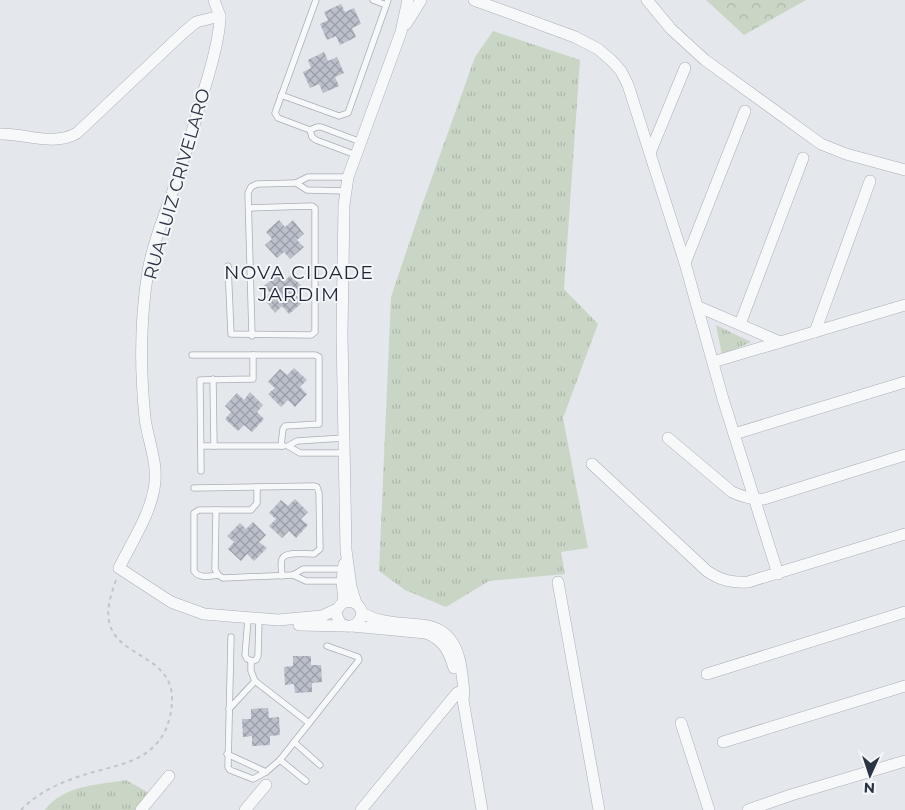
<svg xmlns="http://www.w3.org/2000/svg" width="905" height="810" viewBox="0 0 905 810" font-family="Montserrat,sans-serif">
  <defs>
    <pattern id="grass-tufts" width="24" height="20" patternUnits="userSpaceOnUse" patternTransform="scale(1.25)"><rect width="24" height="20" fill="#c9d6c5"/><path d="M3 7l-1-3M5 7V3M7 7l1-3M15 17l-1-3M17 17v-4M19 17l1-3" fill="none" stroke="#adb8ab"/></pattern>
    <pattern id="forest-crowns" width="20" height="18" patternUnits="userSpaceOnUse" patternTransform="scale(1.25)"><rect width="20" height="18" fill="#c9d6c5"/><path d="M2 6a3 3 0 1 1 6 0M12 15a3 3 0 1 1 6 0" fill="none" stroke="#adb8ab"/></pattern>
    <pattern id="building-cross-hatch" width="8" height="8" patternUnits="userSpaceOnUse" patternTransform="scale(1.25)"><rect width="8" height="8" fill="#bbc0ca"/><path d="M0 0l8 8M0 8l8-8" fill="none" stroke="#989da6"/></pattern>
  </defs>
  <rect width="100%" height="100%" fill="#e4e7ec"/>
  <!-- grass -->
  <g fill="url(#grass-tufts)">
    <path d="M493 31 580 60 564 289 598 324 563 418 588 548 561 552 565 574 489 581 446 607 405 590 379 571 391 297 421 208 475 57Z"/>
    <path d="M716 325 751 342 722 355Z"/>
    <path d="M126 780 149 793 136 810H45C63 785 98 785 126 780Z"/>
  </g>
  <!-- forest -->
  <path fill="url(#forest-crowns)" d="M706 0H806L744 35Z"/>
  <!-- building -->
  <g fill="url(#building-cross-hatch)">
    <path d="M341 4 345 12 354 8 361 24 352 28 356 37 340 45 336 36 327 40 320 24 328 20 324 12Z"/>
    <path d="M324 52 328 61 337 57 344 73 335 77 339 86 323 93 319 84 310 88 303 72 311 68 308 60Z"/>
    <path d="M279 220 285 227 293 220 304 234 297 240 304 247 290 259 284 252 277 258 265 245 272 239 266 232Z"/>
    <path d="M278 275 284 281 291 275 303 288 296 295 303 302 289 314 282 306 275 313 264 299 270 293 264 286Z"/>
    <path d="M294 368 307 380 300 387 307 394 295 407 288 400 281 407 268 394 275 388 268 382 280 369 287 375Z"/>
    <path d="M250 392 263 405 257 412 264 419 252 432 244 425 238 431 225 419 231 412 225 406 237 393 244 400Z"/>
    <path d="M295 499 308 512 301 519 308 525 296 538 289 531 282 538 269 526 276 519 269 513 281 500 288 506Z"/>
    <path d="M253 522 266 535 259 542 267 548 254 561 247 554 241 561 228 549 234 542 227 536 240 523 246 529Z"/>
    <path d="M293 656H311V665H321L322 682 312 683V692L295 693 294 684 285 685 284 667 293 666Z"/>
    <path d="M268 708 269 718 279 717 280 735 270 736V745L252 746V736L243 737 242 719H251V709Z"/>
  </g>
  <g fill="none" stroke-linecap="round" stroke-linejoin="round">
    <!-- lane casing -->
    <g stroke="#a9aeb7" stroke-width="7">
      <g id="lane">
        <path d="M373 0 386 5"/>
        <path d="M281 95 339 116 348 113 388 0"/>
        <path d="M310 130 278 118 275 113 316 0"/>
        <path d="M356 155 316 140 312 137 310 130 317 127H321L361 142"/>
        <path d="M346 191 307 190 296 183 308 177H348"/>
        <path d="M228 266 231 334 311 335 315 332V208L312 206 249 208"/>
        <path d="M252 336 248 193 251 187 257 184 296 183"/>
        <path d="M192 355H315L319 357V424L285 426 283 429 281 446"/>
        <path d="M213 379 214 446"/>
        <path d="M344 438 297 441 288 446 300 453H344"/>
        <path d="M201 446H284"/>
        <path d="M201 471 200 380 253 379V355"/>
        <path d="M194 488 313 486 317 487 319 493 320 549 314 554C306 554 285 551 282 559 280 564 282 571 282 576"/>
        <path d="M216 510 215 569 218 575 223 578 293 575"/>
        <path d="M218 575C210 576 199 579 194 571V513L199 510H251L257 503V487"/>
        <path d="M342 581H306L293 575 303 569H343"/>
        <path d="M248 619 245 655 247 659 253 661 256 660 258 656 259 619"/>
        <path d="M231 637 228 767 230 770 253 779 266 772 280 760 359 660 358 657 327 646"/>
        <path d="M251 661V671L255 681 309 723"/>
        <path d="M229 709 255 681"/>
        <path d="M294 742 320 765"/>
        <path d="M227 754 266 772"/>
        <path d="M280 760 306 781"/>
      </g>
    </g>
    <!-- street casing -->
    <g stroke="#a9aeb7" stroke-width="12">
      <g id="street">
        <path d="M214 0 220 16V20C218 44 211 68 204 90 194 127 183 163 170 199 162 222 152 246 148 271 140 320 140 369 145 418 148 442 159 464 154 489 149 517 131 543 119 568L171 602 204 614 278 620 322 616 337 609"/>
        <path d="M474 0 575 37 598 49 611 60 621 71 628 85 685 263 723 399 778 574"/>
        <path d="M647 0 671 29 705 60 821 144 846 154 905 170"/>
        <path d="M406 24 421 0"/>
        <path d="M0 134C25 133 53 147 77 133L183 33 196 22 220 16"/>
        <path d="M650 153 685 68"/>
        <path d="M685 263 745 111"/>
        <path d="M699 307 780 342"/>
        <path d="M740 324 803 158"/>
        <path d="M815 332 870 181"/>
        <path d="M713 362 905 305"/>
        <path d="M734 434 905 382"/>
        <path d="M668 438 732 492C743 497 752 500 764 499L905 455"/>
        <path d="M592 464 707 571C720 580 731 583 748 582L905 534"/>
        <path d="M344 564 342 581 344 602"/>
        <path d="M558 582 599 810"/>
        <path d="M356 603 351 587 346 550 342 334 344 205 348 177 401 32 408 0"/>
        <path d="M362 613C360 625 350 630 340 623L336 614C339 598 358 597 362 613 368 616 374 619 380 620 415 629 449 614 460 662 462 675 465 687 463 700L482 810"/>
        <path d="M299 625 344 626"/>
        <path d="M352 626 426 633C443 639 449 651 454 668"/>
        <path d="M707 674 905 612"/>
        <path d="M681 723 709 810"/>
        <path d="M723 742 905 686"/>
        <path d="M141 810 169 776"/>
        <path d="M245 810 266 785"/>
        <path d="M361 810 457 693 464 690"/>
        <path d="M748 810 791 795 905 761"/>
      </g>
    </g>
    <!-- path -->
    <path stroke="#c2c5cb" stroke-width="2" stroke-dasharray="4 4" stroke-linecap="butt" d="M21 810C39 791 66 780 90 773 118 765 149 761 164 733 169 723 172 711 172 700 173 656 119 657 110 625 105 609 112 592 117 577"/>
    <!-- lane -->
    <use href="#lane" stroke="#f7f8fa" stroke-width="5.5"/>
    <!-- street -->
    <use href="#street" stroke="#f7f8fa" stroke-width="11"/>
  </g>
  <g text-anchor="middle" stroke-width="4" stroke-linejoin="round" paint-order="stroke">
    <!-- street labels -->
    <g font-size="18" fill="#2b3445" stroke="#f4f6f9">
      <text transform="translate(177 184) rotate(-74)" y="6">RUA LUIZ CRIVELARO</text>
    </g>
    <!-- neighbourhood labels -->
    <g font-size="19" letter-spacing="1" fill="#1d2536" stroke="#f4f6f9">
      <text x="299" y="279">NOVA CIDADE<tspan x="299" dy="22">JARDIM</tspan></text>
    </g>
  </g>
  <!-- north arrow -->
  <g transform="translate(870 775) rotate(183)" stroke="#f4f6f9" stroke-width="4" paint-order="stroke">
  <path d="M0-4L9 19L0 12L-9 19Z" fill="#2b3445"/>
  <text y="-8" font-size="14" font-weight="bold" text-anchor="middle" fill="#2b3445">N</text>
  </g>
</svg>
